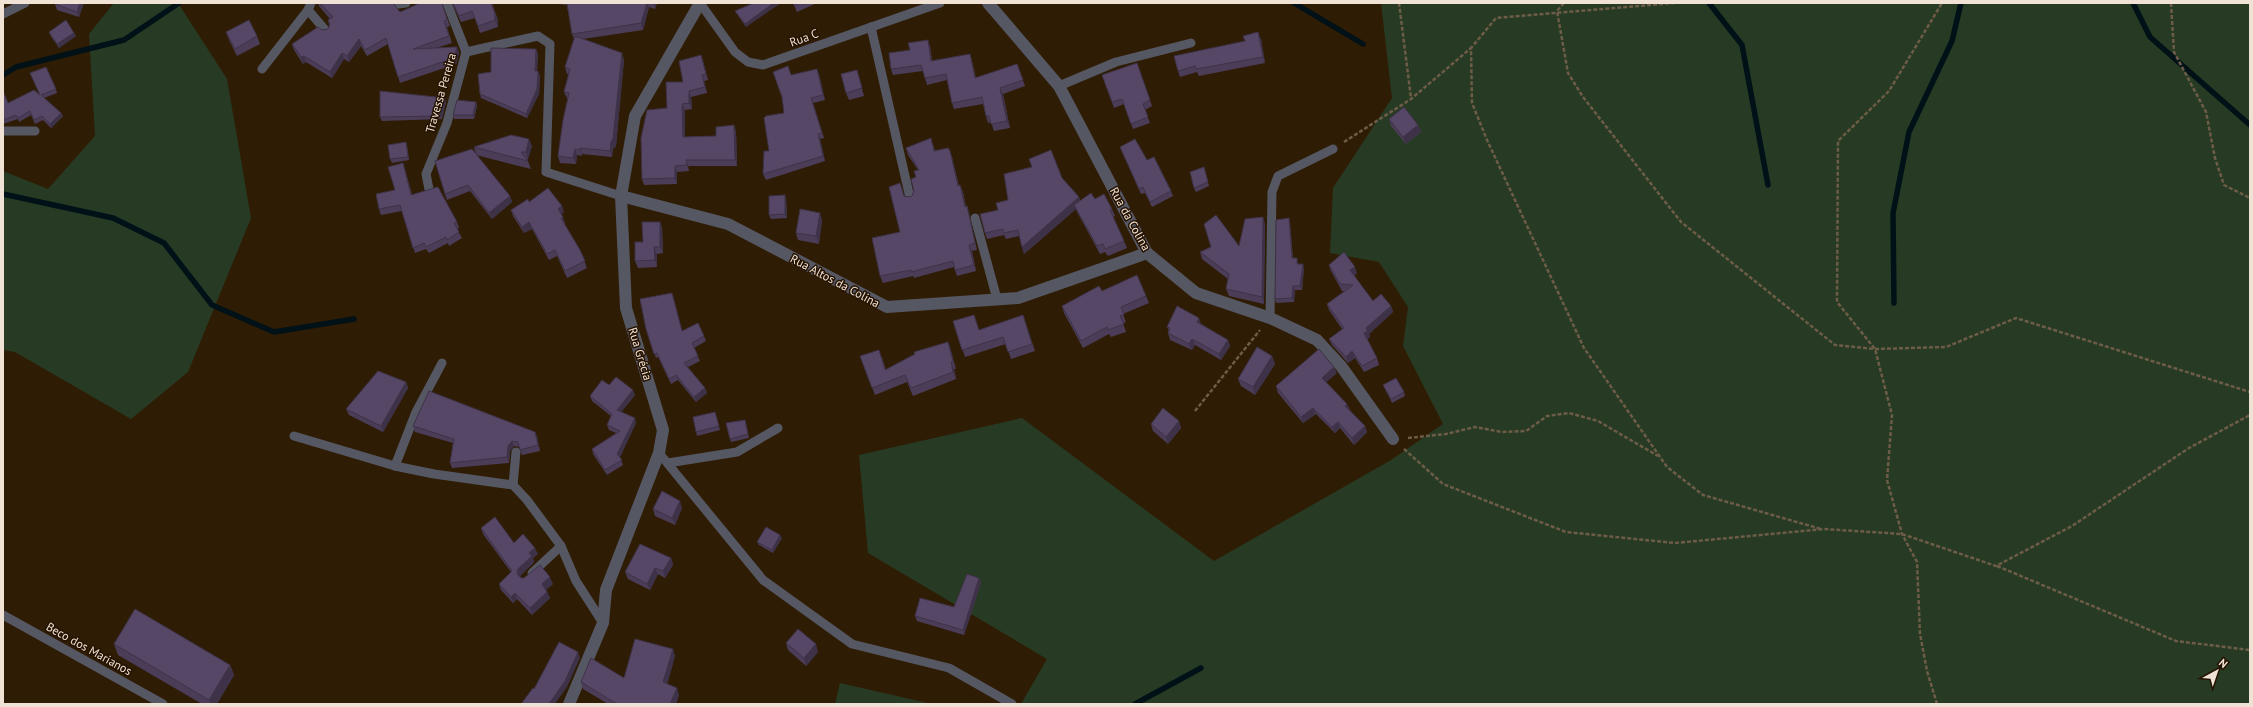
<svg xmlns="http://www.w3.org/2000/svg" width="2253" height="707" viewBox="0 0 2253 707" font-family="'PT Sans',sans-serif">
  <rect width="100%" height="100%" fill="#2f1c04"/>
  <!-- green -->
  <g fill="#273b24">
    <path d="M114 3H178L227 79 251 218 188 372 131 419 15 352 3 350V171L48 189 95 136 89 34Z"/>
    <path d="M1381 3H2250V704H1021L1047 659 868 553 859 455 1022 418 1214 561 1391 460 1443 424 1403 346 1408 307 1379 262 1330 253 1333 188 1392 98Z"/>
    <path d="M840 683 932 704H835Z"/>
  </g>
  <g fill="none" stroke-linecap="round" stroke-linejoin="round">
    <!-- stream -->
    <g stroke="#001117" stroke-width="5.5">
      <path d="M1294 3 1363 44"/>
      <path d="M1709 3 1742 45 1768 185"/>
      <path d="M2133 3 2150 37 2250 125"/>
      <path d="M3 75 16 67 124 40 179 3"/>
      <path d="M3 194 113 218 164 243 212 305 274 332 354 319"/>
      <path d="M1894 303 1893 213 1909 132 1952 41 1961 3"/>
      <path d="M1135 704 1201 668"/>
    </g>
    <!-- path -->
    <g stroke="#6d5c47" stroke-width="2.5" stroke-dasharray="4 2" stroke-linecap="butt">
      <path d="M1399 3 1411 98"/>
      <path d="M1564 3 1557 11 1568 73 1583 97 1681 222 1835 345 1875 349 1946 347 2016 318 2250 392"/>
      <path d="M1675 3 1496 18 1471 48 1472 103 1487 140 1584 348 1667 467 1703 495 1821 529"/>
      <path d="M2171 3 2174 52 2206 112 2215 158 2224 185 2250 198"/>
      <path d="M1344 142 1411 99 1471 48"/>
      <path d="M1195 411 1260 330"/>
      <path d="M1408 438 1446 434 1475 427 1502 432 1526 431 1547 416 1569 413 1598 421 1658 456"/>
      <path d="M1404 449 1443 484 1566 532 1675 543 1824 529 1902 534 1996 566 2072 526 2189 448 2250 415"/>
      <path d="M1997 566 2176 641 2250 650"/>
      <path d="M1937 704 1927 671 1920 634 1917 562 1902 534 1887 480 1892 415 1875 349 1837 302 1838 141 1889 91 1942 3"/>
    </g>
    <!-- lane -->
    <g stroke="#555763" stroke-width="9">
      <path d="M700 3 735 52 748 62 763 65 940 3"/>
      <path d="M399 4 406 3"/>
      <path d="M308 10 326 31"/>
      <path d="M3 14 25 3"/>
      <path d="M871 27 910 198"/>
      <path d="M466 52 538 36 550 44 546 172 621 196"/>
      <path d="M262 69 308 10 311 3"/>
      <path d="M1059 86 1116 62 1191 43"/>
      <path d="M3 131H35"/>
      <path d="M429 189 426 174 447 123 466 52 447 3"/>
      <path d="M975 218 997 299"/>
      <path d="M1270 318 1272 192 1278 176 1333 149"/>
      <path d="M294 436 395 466 434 474 513 485 527 500 561 546 576 581 603 623"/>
      <path d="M659 453 763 580 852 644 949 668 1012 704"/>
      <path d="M668 463 737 452 778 428"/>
      <path d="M395 466 416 412 442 363"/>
      <path d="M513 485 516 452"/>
      <path d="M532 573 561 546"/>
      <path d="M3 615 163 704"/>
    </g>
    <!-- street -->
    <g stroke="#555763" stroke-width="12">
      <path d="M988 3 1059 86 1147 253 1196 293 1270 318 1317 340 1341 366 1393 439"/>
      <path d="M621 196 728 224 887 307 1018 298 1147 253"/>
      <path d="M569 704 603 623 606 590 659 453 663 430 626 308 621 196 635 116 700 3"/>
    </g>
  </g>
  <!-- wall -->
  <g fill="#4b3d58">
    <path d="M56 3H84L79 17 57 10 55 4Z"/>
    <path d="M318 3H393L400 12 442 3 450 26 447 27 452 43 436 48 457 47 459 53 456 64 400 83 388 44 367 56 361 46 349 62 344 59 332 78 306 62 303 64 294 50 292 44 322 30 328 29 329 25 328 20 330 19 319 6Z"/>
    <path d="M452 3H492L498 20V27L480 33 475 18 461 22Z"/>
    <path d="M550 3H657L655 9 649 7 643 30 583 39 624 60 616 146 613 149 612 157 582 154V156L577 155 576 164 560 163 558 156 568 99 567 98 564 92 569 74H567L565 67 574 39 572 34 567 5Z"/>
    <path d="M754 3 746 27 737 14 735 11Z"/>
    <path d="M793 3H817L797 12Z"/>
    <path d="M49 32 74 33 76 36 59 48 50 35Z"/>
    <path d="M226 32 257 36 260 44 237 56 229 40Z"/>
    <path d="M1261 39 1265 63 1199 76 1197 72 1180 77 1178 71Z"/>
    <path d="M930 46 932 61 970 54 972 61 976 78 1017 64 1025 86 1003 94 1010 128 994 131 991 122 988 123 986 116 983 104 954 109 952 103 947 80 927 85 923 71 893 75 891 69 910 50Z"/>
    <path d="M536 49 538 54 537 71 540 76 539 94 527 118 481 98 480 94 491 72Z"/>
    <path d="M703 61 708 80 704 81 707 93 691 97 692 109 685 110V137L716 136 736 131 737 166H688L689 171 677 172V184L644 185 642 179 667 108 683 82Z"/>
    <path d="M1137 63 1152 106 1145 110 1150 123 1133 129 1124 104 1114 108 1102 75Z"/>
    <path d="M30 73 56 89 57 93 44 98 61 113 63 116 51 128 43 120 35 124 31 115 19 122 18 119 3 124V91L8 103 40 94Z"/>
    <path d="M819 74 825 100 813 103 824 138 820 139 825 161 766 180 763 174 769 151 784 113 791 75Z"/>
    <path d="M859 77 864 96 849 100 846 93Z"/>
    <path d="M446 102 442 119 382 121 380 117Z"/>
    <path d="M476 102 477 106 474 119H454L453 115Z"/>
    <path d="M1389 119 1418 125 1421 132 1406 144 1391 126Z"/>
    <path d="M406 142 407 146 409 160 392 163 390 159Z"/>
    <path d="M933 144 935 151 952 157 959 186 960 185 963 192 966 207 967 206 969 213 977 250 972 251 976 271 957 276 954 267 914 278 913 276 883 283 880 276 900 232 904 196 909 197 912 196 918 170 908 155 906 148Z"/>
    <path d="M532 146 528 159H527L528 161 531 169 476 155 510 196 512 202 492 219 470 191 447 200 445 194 476 154 474 147Z"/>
    <path d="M1120 147 1147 160 1171 191 1173 196 1152 207 1145 193 1141 194Z"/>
    <path d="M403 163 412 195 457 222 459 228 457 229 462 238 449 246 448 243 429 253 426 249 415 253 402 211 381 215 379 209 395 190Z"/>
    <path d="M1205 171 1209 186 1196 192 1194 188Z"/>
    <path d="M1062 178 1079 197 1080 201 1095 199 1112 209 1115 216 1113 217 1124 241 1127 248 1108 256 1105 252 1100 254 1077 212 1076 209 1024 254 1019 236 1006 239 1004 235 987 239 985 233 998 210 1008 200Z"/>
    <path d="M785 195 786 199 787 218 771 219 769 215Z"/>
    <path d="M529 202 564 212 561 214 565 223 564 224 580 250 587 268 567 278 557 256 549 260 532 229 524 233 513 216 511 210Z"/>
    <path d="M822 220 819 244 798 240 796 233Z"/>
    <path d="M660 222 662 228 663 253 657 254V267L638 268 635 261 643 242Z"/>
    <path d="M1290 222 1293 258 1298 262V264L1304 268 1302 290H1295L1294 302 1276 303 1275 299Z"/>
    <path d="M1265 224 1264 304 1229 296 1226 289 1228 279 1202 259 1200 252 1239 246Z"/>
    <path d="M1329 265 1357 273 1354 276 1373 301 1391 306 1393 312 1369 334 1370 337 1367 339 1377 358 1379 365 1364 372 1355 358 1348 363 1332 345 1329 339 1342 329 1329 310 1327 304 1345 291H1342L1331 271Z"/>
    <path d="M1102 291 1146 296 1149 303 1123 314 1126 322 1123 323 1126 332 1111 337 1109 334 1083 348 1064 313 1062 306Z"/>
    <path d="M672 293 682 331 704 336 706 341 694 348 700 361 688 367 705 388 707 393 696 402 678 380 671 384 658 357 656 358 646 329Z"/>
    <path d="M1023 315 1035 351 1011 359 1006 344 965 357 953 321 979 330Z"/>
    <path d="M1201 324 1228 340 1230 346 1221 360 1195 345 1192 350 1170 340 1168 333 1169 331 1167 327Z"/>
    <path d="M948 342 956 369H954L956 379 913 396 907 382 875 395 860 356 882 357 886 370Z"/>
    <path d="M1272 356 1275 364 1255 395 1241 386 1238 379Z"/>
    <path d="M1337 373 1326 382 1347 404 1350 410 1365 426 1367 432 1354 445 1340 428 1335 433 1316 414 1303 423 1278 393 1276 386Z"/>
    <path d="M406 382 408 388 383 432 349 415 346 409Z"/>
    <path d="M609 385 635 395 621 412 636 423 620 457 623 465 607 475 593 454 592 449 616 433 609 430 607 425 611 416 592 401 590 396Z"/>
    <path d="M1383 385 1404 392 1405 396 1392 403Z"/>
    <path d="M715 412 720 430 697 436 696 432Z"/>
    <path d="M745 420 749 438 731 442 730 439Z"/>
    <path d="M1179 421 1181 428 1168 444 1153 431 1151 424Z"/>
    <path d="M413 426 535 432 537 437 540 451 522 455 519 447 514 446 510 451 509 463 452 468 450 463 453 443 415 432Z"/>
    <path d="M682 508 675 525 655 516 653 509Z"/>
    <path d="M481 528 538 554 533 558 534 562 521 575 520 578 553 584 546 589 550 598 532 615 517 599 513 603 501 590 499 584 511 572 483 534Z"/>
    <path d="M782 538 773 553 759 545 757 542Z"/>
    <path d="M671 558 673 565 665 578 658 574 650 590 628 579 625 572Z"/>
    <path d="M979 578 981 583 964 635 917 621 915 616 954 607Z"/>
    <path d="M786 643 818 652 806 666 788 650Z"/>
    <path d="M114 644 230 665 234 675 217 704H202L118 655Z"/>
    <path d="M673 649 675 656 667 684 679 695 676 704H608L583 689 581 682 624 678Z"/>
  </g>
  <!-- shaded-wall -->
  <g fill="#3d3247">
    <path d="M80 3H84L79 17 77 12Z"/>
    <path d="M647 3H648L649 7 643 30 641 23Z"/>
    <path d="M653 3H657L655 9Z"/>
    <path d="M774 3H781L746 27 745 24Z"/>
    <path d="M495 14 498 20V27L495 20Z"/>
    <path d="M1258 32 1261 39 1265 63 1263 57Z"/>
    <path d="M74 33 76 36 59 48 57 44Z"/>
    <path d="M359 39 361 46 349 62 347 56Z"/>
    <path d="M928 40 930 46 933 67 931 61Z"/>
    <path d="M457 47 459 53 456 64 454 58Z"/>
    <path d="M536 49 538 54 536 75 535 71Z"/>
    <path d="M342 53 344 59 332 78 330 72Z"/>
    <path d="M622 53 624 60 616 146 613 149 612 157 610 151 611 142Z"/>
    <path d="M970 54 972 61 977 84 975 78Z"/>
    <path d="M701 55 703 61 708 80 706 74Z"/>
    <path d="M304 56 306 62 303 64 301 57Z"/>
    <path d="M817 69 819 74 825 100 823 95Z"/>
    <path d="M538 71 540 76 539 94 527 118 526 114Z"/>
    <path d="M702 75 704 81 707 93 705 87Z"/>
    <path d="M1000 88 1003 94 1010 128 1007 121Z"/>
    <path d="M689 91 691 97 692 109 689 103Z"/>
    <path d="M445 98 446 102 442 119 440 116Z"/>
    <path d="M476 102 477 106 474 119 473 115Z"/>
    <path d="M682 104 685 110V143L683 137Z"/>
    <path d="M61 113 63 116 51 128 50 124Z"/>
    <path d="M734 125 736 131 737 166 735 160Z"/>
    <path d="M1418 125 1421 132 1406 144 1403 137Z"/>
    <path d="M818 134 820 139 825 161 823 156Z"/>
    <path d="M529 139 532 146 528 159 526 152Z"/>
    <path d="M406 142 407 146 409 160 408 157Z"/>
    <path d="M580 148 582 154V156L580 150Z"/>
    <path d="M575 149 577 155 576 164 573 158Z"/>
    <path d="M950 151 952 157 960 192 958 186Z"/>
    <path d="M686 160 688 166 689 171 687 165Z"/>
    <path d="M403 163 405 169 414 201 411 195Z"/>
    <path d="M675 166 677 172V184L675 178Z"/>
    <path d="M960 185 963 192 967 213 965 207Z"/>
    <path d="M785 195 786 199 787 218 785 214Z"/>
    <path d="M510 196 512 202 492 219 489 213Z"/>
    <path d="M1079 197 1081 204 1074 205 1076 209 1024 254 1022 247Z"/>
    <path d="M562 206 564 212 560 215 558 209Z"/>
    <path d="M967 206 969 213 977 250 975 243Z"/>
    <path d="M820 213 822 220 819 244 816 236Z"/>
    <path d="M563 217 565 223 563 224 561 218Z"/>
    <path d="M1263 217 1265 224 1264 304 1262 297Z"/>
    <path d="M1289 218 1290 222 1293 262 1292 258Z"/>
    <path d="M529 222 532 229 524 233 522 227Z"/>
    <path d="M660 222 662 228 663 253 660 247Z"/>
    <path d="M969 245 972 251 976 271 974 265Z"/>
    <path d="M654 247 657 254V267L655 260Z"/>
    <path d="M1303 264 1304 268 1302 290 1300 286Z"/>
    <path d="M1355 267 1357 273 1353 277 1350 270Z"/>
    <path d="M1293 286 1295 290 1294 302 1292 298Z"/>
    <path d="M1391 306 1393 312 1369 334 1370 337 1366 340 1364 333 1366 328Z"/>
    <path d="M1199 318 1201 324 1197 322Z"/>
    <path d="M1192 339 1195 345 1192 350 1189 344Z"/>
    <path d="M1228 340 1230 346 1221 360 1219 354Z"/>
    <path d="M948 342 951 350 956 369 953 361Z"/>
    <path d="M1352 351 1355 358 1348 363 1346 357Z"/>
    <path d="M1272 356 1275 364 1255 395 1253 387Z"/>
    <path d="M951 362 954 369 956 379 953 372Z"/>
    <path d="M1334 367 1337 373 1324 384 1322 378Z"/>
    <path d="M406 382 408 388 383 432 381 426Z"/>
    <path d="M705 388 707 393 696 402 694 397Z"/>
    <path d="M633 390 635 395 619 415 617 410Z"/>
    <path d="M1347 404 1350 410 1345 406Z"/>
    <path d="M1313 408 1316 414 1303 423 1301 417Z"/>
    <path d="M635 418 636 423 619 458 617 454Z"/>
    <path d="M1179 421 1181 428 1168 444 1166 437Z"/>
    <path d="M1338 422 1340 428 1335 433 1332 427Z"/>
    <path d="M1365 426 1367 432 1354 445 1352 438Z"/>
    <path d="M535 432 537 437 540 451 538 445Z"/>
    <path d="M512 441 514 446 510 451 509 463 507 457 508 446Z"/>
    <path d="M680 501 682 508 675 525 672 518Z"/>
    <path d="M780 535 782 538 773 553 772 550Z"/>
    <path d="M535 548 538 554 533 558 534 562 521 575 519 581 517 574 518 569 529 553Z"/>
    <path d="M671 558 673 565 665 578 663 571Z"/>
    <path d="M655 568 658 574 650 590 647 584Z"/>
    <path d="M550 577 553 584 545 591 542 584Z"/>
    <path d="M979 578 981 583 964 635 963 630Z"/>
    <path d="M547 592 550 598 532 615 530 608Z"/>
    <path d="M515 593 517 599 513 603 511 597Z"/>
    <path d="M816 644 818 652 806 666 804 658Z"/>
    <path d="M673 649 675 656 666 689 663 682Z"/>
    <path d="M578 652 580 658 567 687 555 704H549Z"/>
    <path d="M230 665 234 675 217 704H211L209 700Z"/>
    <path d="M677 688 679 695 676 704H670Z"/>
  </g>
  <!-- building -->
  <g fill="#574766" stroke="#3d3247">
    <path d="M56 3H80L77 12 55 4Z"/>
    <path d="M320 3H393L400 12 420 3H442L447 20 444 21 449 36 413 49 457 47 454 58 398 77 386 38 365 50 359 39 347 56 342 53 330 72 304 56 301 57 292 44 318 27 322 30 328 29 330 24 328 20 333 17Z"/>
    <path d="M453 3H491L495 14V20L478 26 472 11 459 16Z"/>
    <path d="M567 3H647L641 23 572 34Z"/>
    <path d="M754 3H774L745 24 735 11Z"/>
    <path d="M793 3H799L794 5Z"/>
    <path d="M66 20 74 33 57 44 49 32Z"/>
    <path d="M249 20 257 36 235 49 226 32Z"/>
    <path d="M1258 32 1263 57 1196 69 1195 66 1178 71 1174 56 1245 41 1243 36Z"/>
    <path d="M575 36 622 53 613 139 611 142 610 151 580 148V150L575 149 573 158 558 156 563 120 569 93 564 92 570 69 565 67Z"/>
    <path d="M928 40 931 61 970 54 975 78 1017 64 1023 80 1000 88 1007 121 991 124 989 116H986L982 97 952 103 946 74 925 78 921 65 891 69 889 53 910 50 908 43Z"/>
    <path d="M491 48 536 49 535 71H538L537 89 526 114 480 94 478 74 491 72Z"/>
    <path d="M701 55 706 74 702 75 705 87 689 91V103L682 104 683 137 716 136V127L734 125 735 160H686L687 165 675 166V178L642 179 641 138 647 110 667 108 666 82H683L679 61Z"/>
    <path d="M1137 63 1150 100 1143 104 1148 117 1131 124 1122 99 1112 102 1102 75Z"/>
    <path d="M788 66 791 75 817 69 823 95 811 98 822 133 818 134 823 156 763 174 764 151H769L764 118 766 116 784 113 782 97 773 72Z"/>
    <path d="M46 67 56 89 41 95 61 113 50 124 42 116 34 120 30 111 18 118 16 115 3 120V91L8 103 34 90 40 95 30 73Z"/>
    <path d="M857 70 862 88 846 93 841 74Z"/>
    <path d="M380 91 445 98 440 116 380 117Z"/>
    <path d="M457 100 476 102 473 115H453Z"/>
    <path d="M1404 107 1418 125 1403 137 1389 119Z"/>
    <path d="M511 135 529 139 526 152H521L528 161 474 147Z"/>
    <path d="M931 138 934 151 948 148 950 151 958 186 960 185 965 207 967 206 975 243 969 245 974 265 955 270 953 261 911 272V270L880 276 872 238 900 232 889 187 900 183 904 196 909 197 912 196 914 191 911 179 916 177 914 171 919 170 906 148Z"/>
    <path d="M1135 139 1147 160 1154 157 1171 191 1150 202 1143 187 1139 189 1120 147Z"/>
    <path d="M406 142 408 157 390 159 388 145Z"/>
    <path d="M472 149 510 196 489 213 468 185 445 194 435 161Z"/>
    <path d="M1051 150 1062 178 1079 197 1022 247 1018 230 1004 233 1003 229 985 233 980 214 998 210 996 203 1008 200 1004 174 1032 167 1029 159Z"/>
    <path d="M403 163 411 195 438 187 457 222 454 223 459 232 447 240 446 237 426 247 424 243 413 248 400 205 379 209 376 194 395 190 388 167Z"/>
    <path d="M1204 167 1208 182 1194 188 1190 172Z"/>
    <path d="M548 188 562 206 558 209 563 217 561 218 580 250 585 261 565 271 555 250 547 254 529 222 522 227 511 210 528 199 529 202Z"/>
    <path d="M1091 193 1095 199 1104 194 1112 209 1110 210 1124 241 1105 249 1103 244 1097 246 1074 205Z"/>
    <path d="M785 195V214L769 215V196Z"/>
    <path d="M800 209 820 213 816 236 796 233Z"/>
    <path d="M1216 215 1239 246 1245 219 1263 217 1262 297 1226 289 1229 274 1200 252 1211 247 1204 224Z"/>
    <path d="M1289 218 1292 258H1297V264H1303L1300 286H1293L1292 298 1275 299 1276 220Z"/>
    <path d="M642 222H660V247H654L655 260 635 261V242H643Z"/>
    <path d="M1344 252 1355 267 1350 270 1373 301 1381 294 1391 306 1366 328 1368 331 1364 333 1377 358 1362 366 1352 351 1346 357 1329 339 1344 328 1327 304 1353 285 1340 284 1329 265Z"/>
    <path d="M1137 275 1146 296 1121 307 1124 315 1120 316 1124 324 1108 330 1107 327 1081 341 1062 306 1099 286 1102 291Z"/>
    <path d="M672 293 682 331 698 323 704 336 692 343 698 356 684 363 705 388 694 397 676 375 669 379 657 353 654 354 646 329 640 299Z"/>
    <path d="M1177 306 1199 318 1197 322 1228 340 1219 354 1192 339 1189 344 1168 333 1170 328 1167 327Z"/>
    <path d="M974 315 979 330 1023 315 1032 344 1008 352 1003 337 962 350 953 321Z"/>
    <path d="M948 342 953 361 951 362 953 372 911 388 905 375 872 388 860 356 879 350 885 370 915 354 914 352Z"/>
    <path d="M1257 347 1272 356 1253 387 1238 379Z"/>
    <path d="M1319 349 1334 367 1322 378 1347 404 1345 406 1365 426 1352 438 1338 422 1332 427 1313 408 1301 417 1276 386Z"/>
    <path d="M378 371 406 382 381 426 346 409Z"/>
    <path d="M616 377 633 390 617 410 635 418 617 454 622 460 605 470 592 449 620 431 607 425 612 414 590 396 602 380 609 385Z"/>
    <path d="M1396 378 1404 392 1391 399 1383 385Z"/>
    <path d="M429 391 535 432 538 445 520 450 518 442 512 441 508 446 507 457 450 463 454 439 413 426Z"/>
    <path d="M1163 408 1179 421 1166 437 1151 424Z"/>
    <path d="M715 412 719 426 696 432 693 417Z"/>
    <path d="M745 420 748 434 730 439 726 423Z"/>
    <path d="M662 491 680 501 672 518 653 509Z"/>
    <path d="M495 517 514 543 523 534 535 548 529 553 532 556 518 569 517 574 521 578H524L540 565 550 577 542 584 547 592 530 608 515 593 511 597 499 584 512 571 481 528Z"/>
    <path d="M766 527 780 535 772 550 757 542Z"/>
    <path d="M640 544 671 558 663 571 655 568 647 584 625 572Z"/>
    <path d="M967 574 979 578 963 630 915 616 920 598 954 607Z"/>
    <path d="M135 609 230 665 209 700 114 644Z"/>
    <path d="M798 629 816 644 804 658 786 643Z"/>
    <path d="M635 639 673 649 663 682 677 688 670 704H617L581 682 591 658 624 678Z"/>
    <path d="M559 642 578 652 565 681 549 704H521L533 688 534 689Z"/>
  </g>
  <g text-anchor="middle" stroke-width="3" stroke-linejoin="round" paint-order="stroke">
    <!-- street labels -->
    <g font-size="12" fill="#f0e3d5" stroke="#251200">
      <text transform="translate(804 38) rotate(-20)" y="4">Rua C</text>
      <text transform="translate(441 93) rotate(-74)" y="4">Travessa Pereira</text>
      <text transform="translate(1130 219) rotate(61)" y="4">Rua da Colina</text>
      <text transform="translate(835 281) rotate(28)" y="4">Rua Altos da Colina</text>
      <text transform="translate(640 354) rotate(73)" y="4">Rua Grécia</text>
      <text transform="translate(89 649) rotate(29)" y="4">Beco dos Marianos</text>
    </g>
  </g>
  <!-- border -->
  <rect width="2253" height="707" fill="none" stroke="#f0e3d5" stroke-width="8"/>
  <!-- north arrow -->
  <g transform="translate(2217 671) rotate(40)" stroke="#251200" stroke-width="3" paint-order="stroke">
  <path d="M0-3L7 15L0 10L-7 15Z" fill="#f0e3d5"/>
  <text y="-6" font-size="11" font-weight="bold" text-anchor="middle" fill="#f0e3d5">N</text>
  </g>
</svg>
